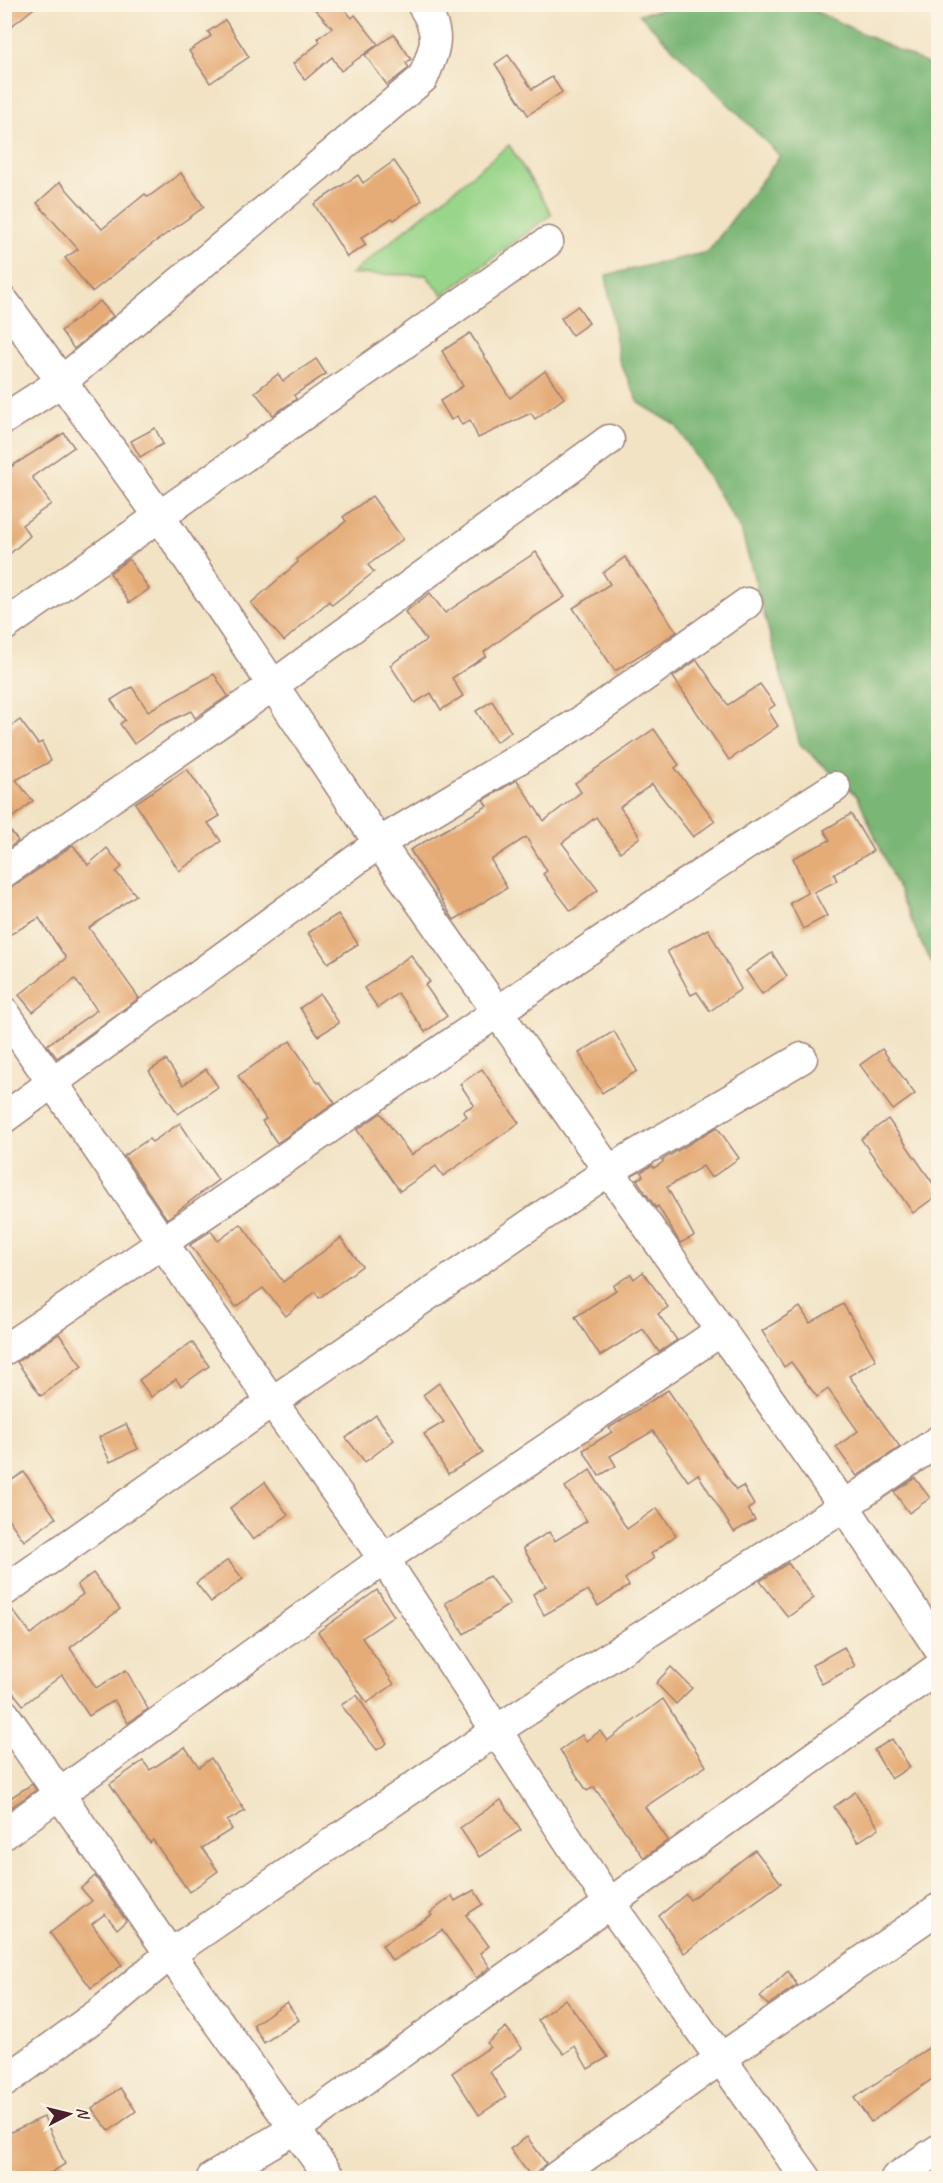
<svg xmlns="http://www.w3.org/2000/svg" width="943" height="2183" viewBox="0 0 943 2183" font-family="Caveat,sans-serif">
  <rect width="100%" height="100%" fill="#fcf5e5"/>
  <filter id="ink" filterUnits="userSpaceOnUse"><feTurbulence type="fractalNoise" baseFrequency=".0167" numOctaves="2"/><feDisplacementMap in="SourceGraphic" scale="12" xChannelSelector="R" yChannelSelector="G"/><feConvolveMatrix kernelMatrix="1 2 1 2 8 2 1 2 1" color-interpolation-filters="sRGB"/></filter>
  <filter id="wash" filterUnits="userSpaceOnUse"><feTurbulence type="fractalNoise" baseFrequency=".008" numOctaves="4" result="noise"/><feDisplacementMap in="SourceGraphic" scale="24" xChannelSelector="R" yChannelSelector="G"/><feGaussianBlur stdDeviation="1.35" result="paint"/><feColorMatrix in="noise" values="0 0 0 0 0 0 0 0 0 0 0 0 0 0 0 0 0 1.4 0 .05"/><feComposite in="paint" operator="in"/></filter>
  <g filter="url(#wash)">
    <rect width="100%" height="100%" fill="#f2e3c5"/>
    <!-- green -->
    <path fill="#99d58a" stroke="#727a5a" stroke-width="1.5" d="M509 145 552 214 443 295 426 275 351 274Z"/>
    <!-- forest -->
    <path fill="#7ab676" stroke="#626a50" stroke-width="1.5" d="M688 5H802L938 69V973L923 947 858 797 800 744 741 530 676 425 639 403 619 360 606 275 708 252 780 156 639 14Z"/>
    <g id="blocks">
      <!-- building -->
      <g fill="#e5ac77">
        <path d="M4 4H39L4 32Z"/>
        <path d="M310 4H340L352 18 355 15 378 44 341 71 332 57 305 80 293 64 320 42 318 38 332 28Z"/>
        <path d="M225 20 249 57 210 83 189 51 211 36 208 32Z"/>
        <path d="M394 34 411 59 406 63 409 68 387 85 365 55Z"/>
        <path d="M508 55 532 89 552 77 562 92 528 115 495 64Z"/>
        <path d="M394 161 422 200 394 220 392 218 361 238 366 245 347 257 314 204 358 175 363 183Z"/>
        <path d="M181 173 204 207 152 244 92 292 65 258 78 249 37 203 60 182 102 229 145 194 148 197Z"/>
        <path d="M100 301 113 316 74 349 61 331Z"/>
        <path d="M578 306 589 323 572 335 561 318Z"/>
        <path d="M470 333 510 398 545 371 564 398 535 419 531 413 478 438 470 420 462 425 457 416 451 420 440 401 463 386 442 351Z"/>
        <path d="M316 359 326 374 294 395 296 399 273 415 255 392 278 374 283 381Z"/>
        <path d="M155 428 163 444 140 457 131 441Z"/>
        <path d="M64 433 74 447 32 477 51 504 22 525 30 536 4 559V471Z"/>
        <path d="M372 496 403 539 368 565 374 572 332 605 329 601 284 641 251 603 298 562 297 559 346 521 343 517Z"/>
        <path d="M536 552 565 597 514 630 484 652 486 656 452 678 463 696 441 710 431 693 415 703 390 665 426 640 405 612 430 593 445 613Z"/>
        <path d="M625 557 677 632 615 671 573 608 610 584 603 573Z"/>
        <path d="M129 559 149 589 129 603 110 573Z"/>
        <path d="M697 660 728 705 760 684 775 705 768 710 778 726 729 760 673 677Z"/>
        <path d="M214 674 228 696 195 718 191 711 159 726 134 744 120 724 125 720 111 700 132 687 148 711Z"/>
        <path d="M492 701 511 732 496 742 476 711Z"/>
        <path d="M20 720 38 744 42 742 51 761 16 780 33 801 5 824 18 841 4 851V731Z"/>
        <path d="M654 729 679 765 675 768 715 821 693 837 652 784 620 807 640 837 620 852 596 817 562 843 598 890 571 911 543 874 547 871 526 837 491 860 507 888 454 920 410 850 487 806 483 800 517 780 544 821 581 792 575 783Z"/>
        <path d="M187 769 220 816 208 823 221 841 179 871 135 803Z"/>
        <path d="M851 814 873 851 834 874 837 881 814 892 827 916 803 929 790 903 808 893 793 858 830 840 824 830Z"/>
        <path d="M73 845 88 865 107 848 122 867 116 872 136 895 89 928 139 998 57 1058 47 1045 97 1010 75 979 33 1012 19 995 66 958 39 918 4 938V889L14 886Z"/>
        <path d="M338 914 358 944 328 963 308 933Z"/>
        <path d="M708 929 741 989 710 1011 697 992 691 995 667 951Z"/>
        <path d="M772 953 787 976 762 994 746 971Z"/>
        <path d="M411 955 430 982 425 985 447 1016 425 1032 398 993 378 1008 364 988Z"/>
        <path d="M320 994 339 1023 318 1036 300 1008Z"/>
        <path d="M614 1031 637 1071 602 1093 579 1053Z"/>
        <path d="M290 1041 318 1083 320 1082 335 1103 277 1143 262 1121 266 1119 238 1076Z"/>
        <path d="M882 1049 915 1094 893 1110 860 1065Z"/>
        <path d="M166 1060 183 1085 206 1069 218 1087 178 1114 149 1071Z"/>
        <path d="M482 1069 519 1123 443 1176 436 1166 400 1191 357 1130 381 1113 411 1155 467 1116 463 1111 474 1105 460 1084Z"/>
        <path d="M888 1119 939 1192V1194L913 1213 861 1139Z"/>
        <path d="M180 1123 218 1180 167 1219 124 1156 149 1139 152 1142Z"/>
        <path d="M717 1127 739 1158 711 1178 703 1166 667 1187 694 1236 680 1243 658 1206 656 1208 637 1180 643 1176 641 1172 652 1165 654 1168 663 1162 662 1160Z"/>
        <path d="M241 1224 283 1282 341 1238 362 1266 319 1298 315 1292 286 1316 263 1288 236 1307 190 1245 211 1231 218 1241Z"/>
        <path d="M643 1272 668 1307 658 1314 677 1340 659 1352 643 1329 600 1356 575 1317 616 1290 613 1286 631 1274 634 1279Z"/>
        <path d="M843 1304 876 1360 849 1376 900 1447 857 1476 836 1447 858 1431 828 1389 817 1397 791 1362 784 1367 762 1331 800 1307 810 1323Z"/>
        <path d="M59 1334 82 1366 41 1396 17 1362Z"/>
        <path d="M192 1342 209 1366 181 1386 176 1379 151 1397 139 1380Z"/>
        <path d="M439 1383 483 1453 448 1474 424 1434 444 1422 423 1395Z"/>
        <path d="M668 1390 736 1490 743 1486 754 1505 748 1509 755 1520 734 1532 698 1474 688 1481 653 1431 610 1456 616 1466 599 1476 583 1450 612 1432 609 1428Z"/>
        <path d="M376 1415 394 1440 365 1462 346 1438Z"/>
        <path d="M126 1424 138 1449 110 1462 99 1437Z"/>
        <path d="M590 1470 627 1529 657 1508 676 1535 651 1554 654 1558 625 1579 629 1586 598 1606 588 1590 544 1615 533 1594 546 1586 523 1548 549 1532 555 1541 587 1521 565 1487Z"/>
        <path d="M24 1472 56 1518 24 1541 4 1513V1485Z"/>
        <path d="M915 1478 930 1498 909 1513 894 1492Z"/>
        <path d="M265 1482 288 1515 253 1540 230 1508Z"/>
        <path d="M228 1560 243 1579 211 1602 196 1583Z"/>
        <path d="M788 1563 814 1598 788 1617 760 1581Z"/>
        <path d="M93 1573 120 1609 70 1648 96 1688 126 1670 148 1709 128 1723 114 1700 89 1716 62 1675 23 1705 4 1681V1608L10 1607 31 1634 83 1594 77 1585Z"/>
        <path d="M489 1576 510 1604 464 1634 445 1603Z"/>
        <path d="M377 1590 394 1616 362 1638 394 1684 367 1703 318 1632Z"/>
        <path d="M844 1647 855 1666 822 1684 812 1665Z"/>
        <path d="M671 1667 692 1688 676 1704 656 1683Z"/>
        <path d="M357 1695 387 1743 377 1750 341 1705Z"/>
        <path d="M663 1699 706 1766 645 1807 668 1840 644 1858 594 1787 587 1791 560 1750 582 1735 586 1741 600 1731 607 1741Z"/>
        <path d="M892 1739 910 1767 891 1779 874 1750Z"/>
        <path d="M185 1747 199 1767 211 1758 245 1811 227 1821 232 1829 202 1848 218 1871 189 1892 153 1840 150 1843 110 1784 143 1761 150 1770Z"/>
        <path d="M32 1784 36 1790 4 1812V1802Z"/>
        <path d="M855 1792 879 1828 858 1842 834 1807Z"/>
        <path d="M501 1800 521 1830 479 1857 460 1828Z"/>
        <path d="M755 1850 781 1883 684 1953 659 1916 686 1894 690 1900Z"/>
        <path d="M95 1876 126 1921 117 1929 105 1914 92 1924 122 1965 91 1988 50 1933 92 1901 81 1888Z"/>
        <path d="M474 1890 483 1904 466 1915 489 1946 480 1953 490 1967 476 1978 442 1930 392 1961 382 1945 432 1915 430 1913 452 1896 455 1901Z"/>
        <path d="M788 1971 797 1985 768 2005 760 1997Z"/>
        <path d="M565 1999 608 2057 588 2069 575 2046 564 2054 538 2020Z"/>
        <path d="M287 2002 299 2020 264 2043 253 2025Z"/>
        <path d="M506 2027 522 2048 490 2072 506 2097 479 2115 452 2073 490 2047 487 2043Z"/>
        <path d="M939 2041V2074L871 2122 854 2098Z"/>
        <path d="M120 2088 136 2111 109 2131 92 2109Z"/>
        <path d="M44 2117 65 2164 43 2178H4V2135Z"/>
        <path d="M527 2137 546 2163 532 2178 510 2149Z"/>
      </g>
    </g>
  </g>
  <g filter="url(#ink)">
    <use href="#blocks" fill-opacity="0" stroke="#9e8178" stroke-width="1.5"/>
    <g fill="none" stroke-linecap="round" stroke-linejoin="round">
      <!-- minor casing -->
      <g stroke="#9e8178" stroke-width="33">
        <g id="minor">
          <path d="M4 302 160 517 379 843 844 1506 938 1647"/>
          <path d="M4 419 61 382 423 78C436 46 442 35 422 4"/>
          <path d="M4 626 548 242"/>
          <path d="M4 872 275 684 609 440"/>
          <path d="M4 1012 272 1402 384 1559 610 1904 806 2178"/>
          <path d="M4 1118 379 843 580 722 747 603"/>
          <path d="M4 1350C283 1164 553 967 835 787"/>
          <path d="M4 1591 272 1402 608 1171 802 1058"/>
          <path d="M4 1714 170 1954 330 2178"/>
          <path d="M4 1834 384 1559 722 1330"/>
          <path d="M4 2082 101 2012 170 1954 497 1730 844 1506 938 1441"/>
          <path d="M212 2178 296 2128 938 1668"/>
          <path d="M555 2178 720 2059 938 1909"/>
          <path d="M896 2178 938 2150"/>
        </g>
      </g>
      <!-- minor -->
      <use href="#minor" stroke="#fff" stroke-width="30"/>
    </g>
  </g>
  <!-- margin -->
  <rect width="943" height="2183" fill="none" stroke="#fcf5e5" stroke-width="24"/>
  <!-- north arrow -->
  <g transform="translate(69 2114) rotate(83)" stroke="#fcf5e5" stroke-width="4.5" paint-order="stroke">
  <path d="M0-4.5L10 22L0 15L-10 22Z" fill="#4a1f2b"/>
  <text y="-9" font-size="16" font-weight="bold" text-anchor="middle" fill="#4a1f2b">N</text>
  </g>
</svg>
